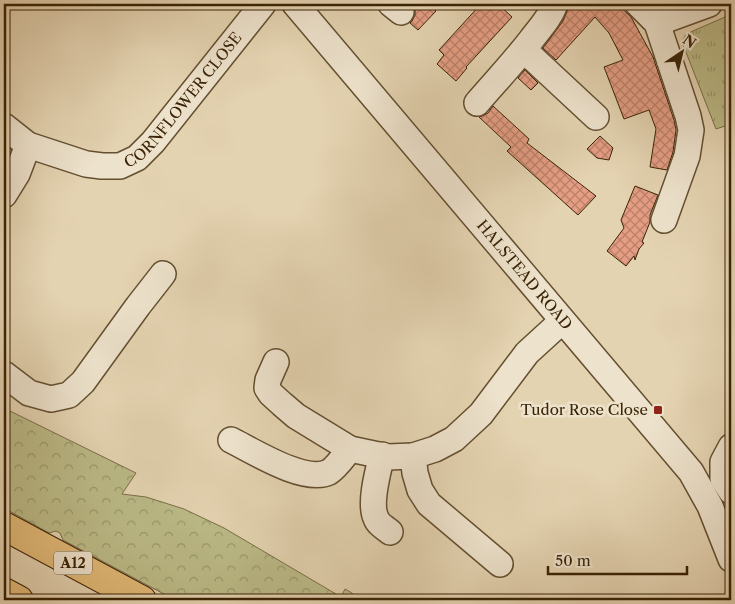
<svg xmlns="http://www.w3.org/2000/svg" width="735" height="604" viewBox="0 0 735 604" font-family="'Libre Caslon Text',serif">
  <defs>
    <pattern id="grass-tufts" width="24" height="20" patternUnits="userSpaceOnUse" patternTransform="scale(1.25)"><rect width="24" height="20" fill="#bbba87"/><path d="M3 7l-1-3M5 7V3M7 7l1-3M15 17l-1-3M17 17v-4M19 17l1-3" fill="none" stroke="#99976c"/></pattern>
    <pattern id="forest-crowns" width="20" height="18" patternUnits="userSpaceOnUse" patternTransform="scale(1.25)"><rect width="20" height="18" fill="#bbba87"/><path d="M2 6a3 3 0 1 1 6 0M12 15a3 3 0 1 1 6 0" fill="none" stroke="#99976c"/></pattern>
    <pattern id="building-cross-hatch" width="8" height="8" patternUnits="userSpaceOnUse" patternTransform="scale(1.25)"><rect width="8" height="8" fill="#e59e84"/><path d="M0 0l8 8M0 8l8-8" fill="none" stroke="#bb806a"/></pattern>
  </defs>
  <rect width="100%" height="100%" fill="#e4d3b1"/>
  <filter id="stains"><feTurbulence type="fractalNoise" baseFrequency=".004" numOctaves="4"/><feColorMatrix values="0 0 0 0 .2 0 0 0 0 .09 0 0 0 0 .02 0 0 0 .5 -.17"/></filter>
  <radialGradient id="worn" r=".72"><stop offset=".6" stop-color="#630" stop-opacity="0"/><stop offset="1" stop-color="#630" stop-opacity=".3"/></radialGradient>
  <!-- grass -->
  <g fill="url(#grass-tufts)" stroke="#7a6e46">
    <path d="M725 17 731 36V124L716 129 682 42 686 34Z"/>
    <path d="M4 140C17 154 12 158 4 174Z"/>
  </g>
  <!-- forest -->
  <path fill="url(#forest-crowns)" stroke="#7a6e46" d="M4 409 12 412 136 473 122 494 146 497 184 509 224 528 341 597 345 589 352 593 358 600H175L63 540 60 533 56 531 49 533 4 508Z"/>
  <!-- building -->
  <g fill="url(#building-cross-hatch)" stroke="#3a2306">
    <path d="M419 4H428L436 11 418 30 410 23 412 21 415 15V8Z"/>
    <path d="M481 4H498L512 17 466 67 467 68 456 81 437 64 444 55 439 50Z"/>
    <path d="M570 4H617L631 17 653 57 674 120 676 130 673 152 667 170 650 167 656 129 649 110 624 119 604 67 623 60 609 33 595 17 556 60 543 48 563 21Z"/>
    <path d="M525 70 538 83 531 90 518 78Z"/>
    <path d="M493 106 529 139 527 143 596 196 578 215 507 151 511 147 479 117 482 116 488 113Z"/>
    <path d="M600 136 613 148 609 160 597 158 587 149Z"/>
    <path d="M635 186 658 195 650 215V222L642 242 644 243 639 249 635 260 634 256 626 266 607 251 624 228 621 220Z"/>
  </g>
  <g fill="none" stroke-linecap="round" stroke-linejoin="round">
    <!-- minor casing -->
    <g stroke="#644f31" stroke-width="28">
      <g id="minor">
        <path id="s1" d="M295 4 691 472 710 506 731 559"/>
        <path d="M391 4 401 12"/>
        <path d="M638 4 657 23 688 116 691 130 687 156 664 220"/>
        <path d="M657 23 709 4"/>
        <path d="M524 50 596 117"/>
        <path d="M477 103C495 82 514 62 531 40 540 28 550 18 555 4"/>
        <path id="s2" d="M4 126 28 145 86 164 102 166H120L137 158 153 142 263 4"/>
        <path d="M4 195 17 174 28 145"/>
        <path d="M276 362 268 380 267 388 271 394 282 404 296 416 350 449 388 457 413 456 435 449 454 439 481 414 527 353 562 321"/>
        <path d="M4 374 29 393 51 399 69 395 83 382 138 306 163 274"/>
        <path d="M231 440C253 451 305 484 329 472 336 468 345 455 350 449"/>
        <path d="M731 447 723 462V479L731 491"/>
        <path d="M382 455C378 471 369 504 376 518 378 524 385 528 390 532"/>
        <path d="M413 456 415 473 420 490 429 504 500 564"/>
      </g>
    </g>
    <!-- highway casing -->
    <g stroke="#3a2306" stroke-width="30">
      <g id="highway">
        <path d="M4 526 142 600"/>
        <path d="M4 592 19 600"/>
      </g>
    </g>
    <!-- minor -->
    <use href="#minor" stroke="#ede2cc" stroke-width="25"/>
    <!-- highway -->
    <use href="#highway" stroke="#e2ba78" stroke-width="28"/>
  </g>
  <!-- markers -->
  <rect fill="#8f2418" stroke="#ede2cc" stroke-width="2" x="653" y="405" width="10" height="10" rx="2.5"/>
  <g text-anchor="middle" stroke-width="5" stroke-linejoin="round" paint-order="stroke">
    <!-- shield labels -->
    <rect fill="#ede2cc" stroke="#705c41" stroke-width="1" x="54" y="551.5" width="38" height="23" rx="4"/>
    <g font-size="14" font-weight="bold" fill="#3a2306">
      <text x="73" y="568">A12</text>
    </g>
    <!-- street labels -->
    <g font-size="15" fill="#3a2306" stroke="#ede2cc">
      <text dy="5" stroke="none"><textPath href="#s2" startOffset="218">CORNFLOWER CLOSE</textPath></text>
      <text dy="5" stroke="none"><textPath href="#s1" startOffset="355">HALSTEAD ROAD</textPath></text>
    </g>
    <!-- poi labels -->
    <g font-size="15" fill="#3a2306" stroke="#ede2cc" text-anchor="end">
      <text x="648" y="415">Tudor Rose Close</text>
    </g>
  </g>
  <!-- margin -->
  <rect width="735" height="604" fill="none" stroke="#e4d3b1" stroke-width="20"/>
  <rect x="5" y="5" width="725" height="594" fill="none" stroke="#3a2306" stroke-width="2.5"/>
  <rect x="10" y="10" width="715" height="584" fill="none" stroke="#3a2306"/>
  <!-- north arrow -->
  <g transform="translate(682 52) rotate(35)" stroke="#ede2cc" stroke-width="4" paint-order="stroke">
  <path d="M0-4L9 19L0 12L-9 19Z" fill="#3a2306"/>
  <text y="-8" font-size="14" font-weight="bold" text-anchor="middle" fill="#3a2306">N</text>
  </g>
  <!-- scale -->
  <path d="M548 566v8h139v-8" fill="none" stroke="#3a2306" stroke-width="2.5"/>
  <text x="555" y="566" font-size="15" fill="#3a2306" stroke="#ede2cc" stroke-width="4" paint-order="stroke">50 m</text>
  <rect width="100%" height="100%" filter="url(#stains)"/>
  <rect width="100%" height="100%" fill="url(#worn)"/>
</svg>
